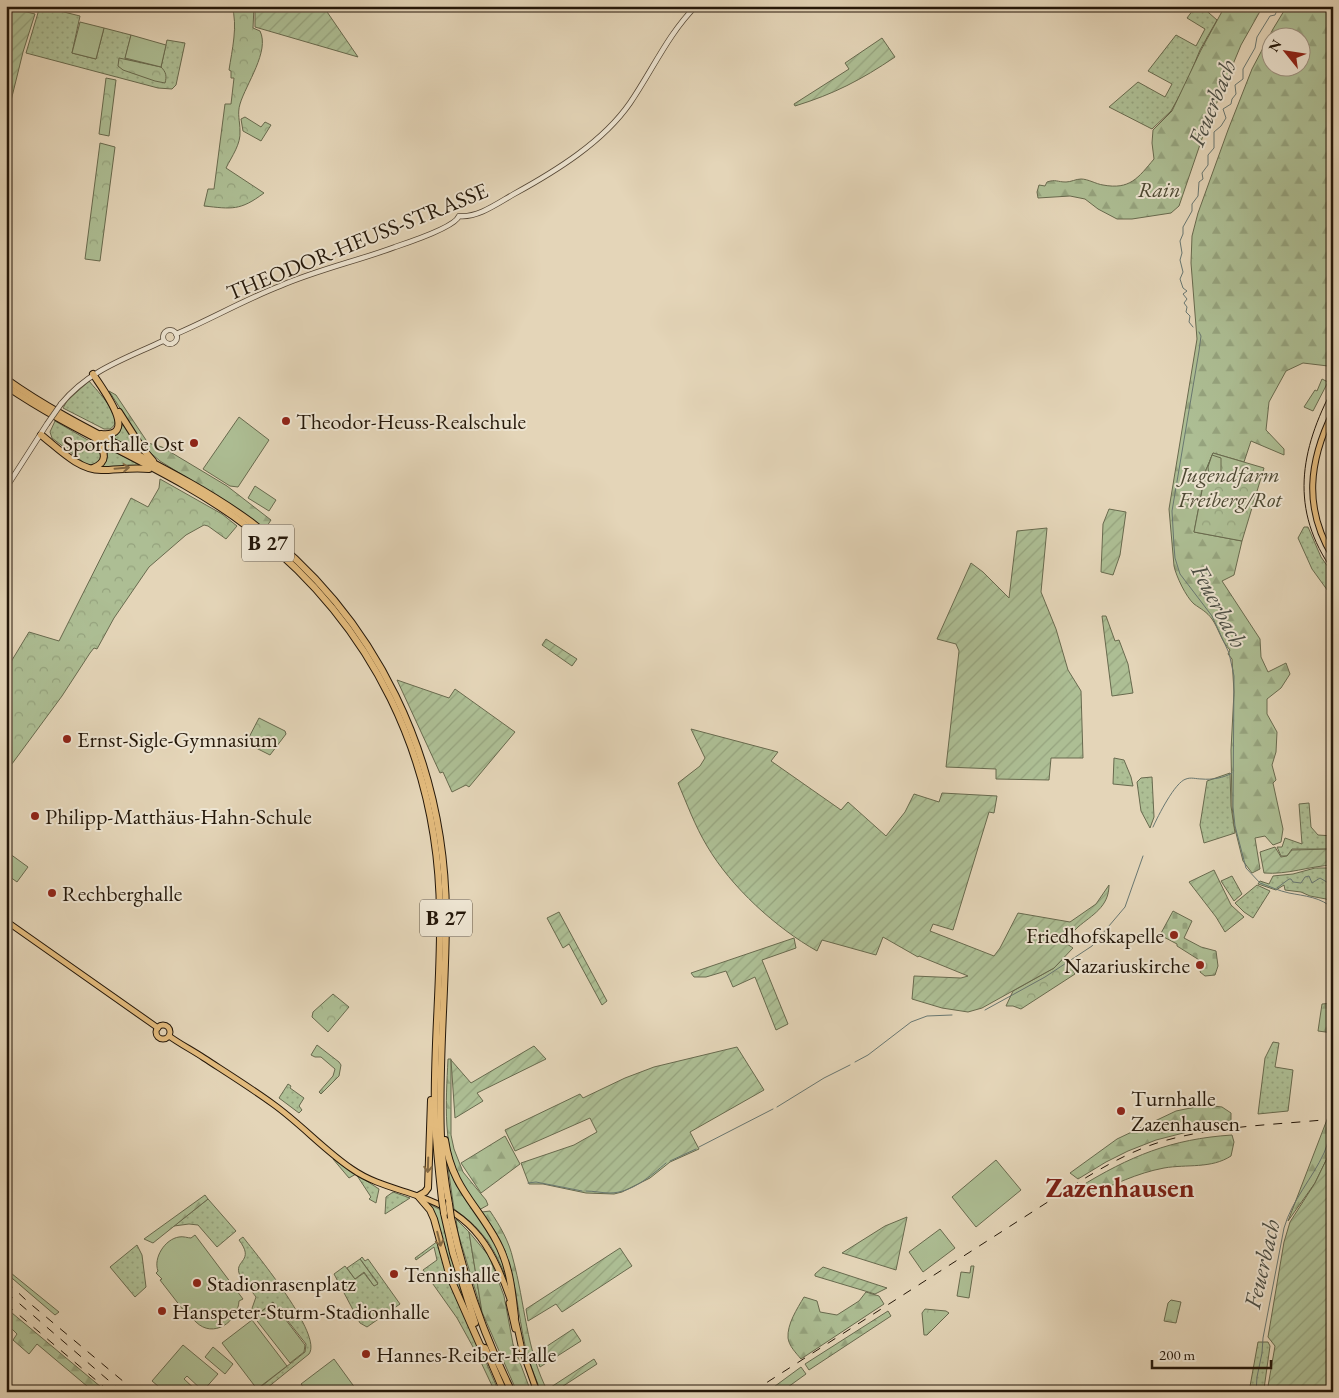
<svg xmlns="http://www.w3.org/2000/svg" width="1339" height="1398" viewBox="0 0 1339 1398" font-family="'EB Garamond',serif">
  <defs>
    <pattern id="grass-dots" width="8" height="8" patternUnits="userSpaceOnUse" patternTransform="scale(1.25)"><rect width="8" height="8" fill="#adbe94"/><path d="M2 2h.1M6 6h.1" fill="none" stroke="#95a37e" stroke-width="1.8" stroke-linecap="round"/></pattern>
    <pattern id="forest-firs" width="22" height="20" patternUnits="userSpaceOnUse" patternTransform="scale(1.25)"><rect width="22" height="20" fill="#adbe94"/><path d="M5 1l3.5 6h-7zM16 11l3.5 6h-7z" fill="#95a37e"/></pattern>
    <pattern id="cemetery-stones" width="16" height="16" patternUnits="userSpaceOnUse" patternTransform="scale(1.25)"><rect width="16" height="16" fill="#adbe94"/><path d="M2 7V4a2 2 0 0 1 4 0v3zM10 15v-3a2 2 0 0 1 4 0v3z" fill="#95a37e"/></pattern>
    <pattern id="park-crowns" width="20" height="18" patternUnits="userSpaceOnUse" patternTransform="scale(1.25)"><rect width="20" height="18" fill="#adbe94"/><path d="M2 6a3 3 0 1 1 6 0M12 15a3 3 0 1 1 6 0" fill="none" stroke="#95a37e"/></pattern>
    <pattern id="garden-furrows" width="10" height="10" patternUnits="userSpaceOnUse" patternTransform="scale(1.25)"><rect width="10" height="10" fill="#adbe94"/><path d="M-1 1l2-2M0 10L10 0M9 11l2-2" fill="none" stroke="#95a37e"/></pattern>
  </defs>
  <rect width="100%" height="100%" fill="#e4d5b8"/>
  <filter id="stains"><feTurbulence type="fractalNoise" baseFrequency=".004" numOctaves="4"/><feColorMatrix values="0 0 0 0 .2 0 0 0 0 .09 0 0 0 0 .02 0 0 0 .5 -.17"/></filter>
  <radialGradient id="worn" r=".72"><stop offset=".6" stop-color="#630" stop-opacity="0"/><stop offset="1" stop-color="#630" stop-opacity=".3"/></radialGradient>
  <!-- grass -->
  <g fill="url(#grass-dots)" stroke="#686a4e">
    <path d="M40 6 80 16 72 53 96 59 104 28 131 35 125 59 161 67 167 40 185 43 176 85 172 89 158 88 26 53Z"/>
    <path d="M1196 6H1201L1217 20 1200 50 1186 84 1171 111 1152 129 1109 107 1138 82 1165 97 1172 84 1148 71 1176 35 1196 46 1205 29 1187 18Z"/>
    <path d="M89 381C97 391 127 420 110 429H104L63 408 67 401Z"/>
    <path d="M55 421 93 443 99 448 102 456 98 464 87 465 52 438 50 432Z"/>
    <path d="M123 422 142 453 110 438C119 434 121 431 123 422Z"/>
    <path d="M107 451 117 453 141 466 99 469C106 463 108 460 107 451Z"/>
    <path d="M1304 527H1308L1321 557 1333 574V598L1312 569 1298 538Z"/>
    <path d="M1114 758 1124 760 1131 777 1133 786 1113 784Z"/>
    <path d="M1230 773 1231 806 1235 833 1204 843 1200 825 1207 781Z"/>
    <path d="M1152 777 1154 817 1150 828 1141 811 1137 782 1141 778Z"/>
    <path d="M1309 803 1311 827 1318 835 1333 836V849H1292L1287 856H1281L1277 847H1282L1285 838 1302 844 1299 804Z"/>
    <path d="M1315 868H1327L1333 870V904L1326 899 1310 896 1301 892 1285 890 1284 885 1276 890 1258 884 1260 881 1269 884 1273 876 1293 874Z"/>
    <path d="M1232 876 1242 894 1234 901 1221 881Z"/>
    <path d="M1257 885 1270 891 1253 918 1244 912 1235 903Z"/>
    <path d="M1273 1042 1279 1043 1275 1067 1293 1070 1288 1111 1258 1114 1265 1058Z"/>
    <path d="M288 1084 291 1086 290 1088 304 1098 299 1106 302 1110 299 1113 279 1098Z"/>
    <path d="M333 1159 379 1189 376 1203 369 1199 371 1197 356 1174 349 1178Z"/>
    <path d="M393 1192 410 1198 385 1214 386 1197Z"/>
    <path d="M208 1199 236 1231 217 1247 198 1225 189 1224 174 1226Z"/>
    <path d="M456 1219 469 1232 482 1312 458 1233Z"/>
    <path d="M243 1237C257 1255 323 1335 309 1354L262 1392 258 1389 305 1352 306 1344 273 1302 253 1318 250 1314 256 1297C251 1290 242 1281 239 1273 235 1260 255 1261 239 1240Z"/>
    <path d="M438 1241 469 1323 499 1392H495L478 1356 457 1318 423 1270 437 1260 434 1247 416 1260 415 1258Z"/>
    <path d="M137 1245 142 1255 146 1287 135 1297 110 1267Z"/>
    <path d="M362 1257 365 1261 368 1259 400 1304 367 1327 360 1323 334 1274 345 1266 355 1279 364 1273 374 1286 378 1283 360 1259Z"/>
    <path d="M1258 1342H1268L1270 1346 1264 1389V1392H1249Z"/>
  </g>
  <!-- forest -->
  <g fill="url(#forest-firs)" stroke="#686a4e" fill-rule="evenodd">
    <path d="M1225 6H1263L1241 45 1219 98 1206 127 1179 206 1171 213 1132 219H1117L1098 209 1085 199 1070 196 1038 198 1037 192 1039 185 1045 186 1047 182C1056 179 1057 182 1066 182 1071 182 1076 179 1081 179 1088 179 1096 184 1103 185 1130 190 1138 178 1154 159L1152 143 1153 130 1172 111 1201 50Z"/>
    <path d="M1287 6H1333V362L1328 366 1303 363 1286 371 1269 402 1266 430 1284 449V455L1251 441 1244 462 1213 453 1206 470 1194 532 1242 541 1234 575 1222 581 1260 639 1261 657 1268 672 1286 663 1290 674 1281 688 1267 699V714L1277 732 1276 752 1272 765 1276 780 1273 783 1283 829 1281 842 1273 845 1265 836 1255 838 1260 869 1252 873 1243 861 1234 825 1232 806 1231 750 1234 692 1232 659 1228 654 1230 650C1221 641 1219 629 1212 619 1207 612 1201 609 1194 604 1186 597 1176 576 1174 566L1169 509 1197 339 1191 263 1192 236 1198 213 1228 130 1252 69 1273 29ZM1272 38H1302V68H1272Z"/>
    <path d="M109 391 116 395 148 443 162 447 227 486 271 520 265 529 213 494 160 461 146 449Z"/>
    <path d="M1333 1003V1033L1318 1031 1322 1004Z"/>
    <path d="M317 1045 339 1062 341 1065 339 1076 321 1094 319 1092 333 1076 335 1069 321 1057H315L311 1055Z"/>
    <path d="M448 1059H451V1135L454 1149 463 1172 486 1200 488 1205 479 1210C474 1203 467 1196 463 1188 442 1148 446 1103 448 1059Z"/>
    <path d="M1333 1104V1146L1315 1183 1288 1221Z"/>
    <path d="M1205 1105 1222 1107 1231 1113V1123L1205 1130 1199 1129 1156 1140 1128 1151 1106 1162 1078 1179 1070 1173 1117 1139 1176 1111Z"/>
    <path d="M1232 1135 1234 1142 1231 1156C1211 1169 1187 1164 1164 1168 1137 1173 1113 1185 1088 1196L1078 1188C1130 1156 1171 1139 1232 1135Z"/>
    <path d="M505 1136 520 1164 481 1193 461 1163Z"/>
    <path d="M447 1160 456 1185 492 1236 500 1253 510 1288C497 1253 486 1231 454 1209Z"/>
    <path d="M205 1195 208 1199 153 1243 144 1239Z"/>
    <path d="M427 1203 441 1210 453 1262 466 1307 456 1286Z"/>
    <path d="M490 1211C500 1226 509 1241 513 1259 525 1303 526 1350 548 1392H541C535 1376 528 1361 525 1345 518 1314 516 1281 505 1251 500 1237 490 1224 482 1212Z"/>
    <path d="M469 1232 489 1256 504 1296 513 1344 531 1392H517L482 1312Z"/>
    <path d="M6 1269 59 1312 55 1315 6 1273Z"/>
    <path d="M866 1292 879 1296 884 1304 801 1359C796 1353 789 1346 788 1338 787 1324 797 1309 804 1297L817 1301 820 1312 837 1315 859 1301Z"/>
    <path d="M6 1308 107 1392H94L37 1344 29 1354 13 1340 17 1334 6 1323Z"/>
    <path d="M888 1311 891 1316 809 1370 805 1364Z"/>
    <path d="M801 1367 806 1374 781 1392H767Z"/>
  </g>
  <!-- cemetery -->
  <path fill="url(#cemetery-stones)" stroke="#686a4e" d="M1173 911 1192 921 1184 938 1201 947 1216 951 1218 966 1215 975 1205 976 1200 972 1204 963 1177 946V944L1160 935Z"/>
  <!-- park -->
  <g fill="url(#park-crowns)" stroke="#686a4e">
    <path d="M232 6H254L253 28 260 31C270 51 246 84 240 104 237 114 240 121 240 131 241 144 232 156 226 168L264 193C240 211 232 209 204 206L208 189H214L225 104H231L234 78H231V71L229 70C232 50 238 26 232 6Z"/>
    <path d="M119 58 161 67C166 72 167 76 165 83L155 81 123 70 118 66Z"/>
    <path d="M106 78 116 80 109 136 99 134Z"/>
    <path d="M245 117 261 127 265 122 271 125 261 141 243 131 241 119Z"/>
    <path d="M100 143 115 147 100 261 85 259Z"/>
    <path d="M1213 453 1264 468 1242 541 1194 532 1206 470Z"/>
    <path d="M160 479 222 514 237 526 226 539 208 526 204 525 186 535 149 567 114 618 97 649 94 648 90 653 62 696 6 772V670L29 632 59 641 131 498 148 507 159 488Z"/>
    <path d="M259 718 285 731 286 734 270 755 246 743Z"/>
    <path d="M1065 957 1075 974 1021 1009 1013 1006H1006L1013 991 1054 968Z"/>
    <path d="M333 994 349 1007 328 1032 312 1017 313 1012Z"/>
    <path d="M360 1259 378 1284 374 1286 364 1272 355 1279 347 1268Z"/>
    <path d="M1171 1300 1181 1302 1176 1323 1164 1321 1168 1303Z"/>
    <path d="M925 1309 946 1311 949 1313 927 1335H924L922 1313Z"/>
  </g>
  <!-- garden -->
  <g fill="url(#garden-furrows)" stroke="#686a4e">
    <path d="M255 6H323L358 57 255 27Z"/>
    <path d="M7 7 35 14 23 52 6 121Z"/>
    <path d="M882 38 895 57C861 80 834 94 795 106L794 104 849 69 845 63Z"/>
    <path d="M1109 509 1126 512 1120 555 1113 575 1101 572 1103 524Z"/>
    <path d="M1047 528 1041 592 1056 629 1068 670 1081 691 1083 758H1051L1049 780 996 779V769L946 767 959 651 956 644 937 639 971 563 983 572 1009 598 1017 531Z"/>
    <path d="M1102 616H1106L1115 641 1119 640 1128 664 1133 693 1112 696Z"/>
    <path d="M546 639 577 659 572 666 542 645Z"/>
    <path d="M397 680 449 698 455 689 515 732 469 787 466 785 452 792 443 772 440 773Z"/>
    <path d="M691 729 778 752 771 761 841 810 848 802 886 836 905 812 914 794 939 802 942 793 997 796 994 813 989 812 953 930 933 924 930 931 994 956 1000 948 1018 913 1070 922 1096 904 1109 885C1109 907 1092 915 1078 927 1073 932 1068 937 1064 942L1073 948 1054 968 982 1008 968 1012 942 1008 912 999 914 976 961 978 968 976 919 956 918 957 883 937 876 955 822 940 817 951C776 928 731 887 707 846 695 826 687 804 678 783L700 766 705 758Z"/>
    <path d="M1275 847 1281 857 1287 856 1292 850 1333 849V865C1310 866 1287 875 1264 873L1260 852Z"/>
    <path d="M1214 870 1231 905 1244 917 1225 932 1216 917 1189 882Z"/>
    <path d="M559 912 607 1001 602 1005 569 944 563 948 547 918Z"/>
    <path d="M794 938 796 948 762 960 788 1024 776 1030 755 977 733 987 726 971 706 977H694L691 973Z"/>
    <path d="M534 1046 546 1059 477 1093 483 1101 455 1118 451 1060 471 1083Z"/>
    <path d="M737 1047 764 1090 690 1132 699 1149 670 1162 650 1178 622 1192 614 1194 586 1193 543 1184H529L521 1163 574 1145 597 1132 590 1118 515 1151 505 1130 580 1094 583 1098 625 1078 654 1067Z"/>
    <path d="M1333 1146V1392H1267L1275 1346 1268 1337 1284 1242 1290 1222 1315 1183Z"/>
    <path d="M907 1217 896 1270 842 1253 885 1226Z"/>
    <path d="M620 1248 632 1266 562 1312 556 1304 528 1321 526 1309Z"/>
    <path d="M823 1267 887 1288 875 1294 815 1276V1274Z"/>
    <path d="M573 1329 581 1341 540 1367 535 1354Z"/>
    <path d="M594 1359 597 1364 554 1392H550L548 1389Z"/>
  </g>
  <!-- pitch -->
  <g fill="#adbe94" stroke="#686a4e">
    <path d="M80 22 104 28 96 59 72 53Z"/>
    <path d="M131 35 166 45 161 67 125 58Z"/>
    <path d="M1322 379 1328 382 1313 411 1304 407 1315 390 1317 391Z"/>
    <path d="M239 417 269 440 238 487 230 486 203 469Z"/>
    <path d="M1212 455 1221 458V480L1209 477 1208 467Z"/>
    <path d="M255 486 276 500 269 511 248 498Z"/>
    <path d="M6 851 28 867 17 882 6 874Z"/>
    <path d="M996 1160 1021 1190 976 1227 952 1197Z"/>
    <path d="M940 1229 955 1248 923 1272 909 1252Z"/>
    <path d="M195 1235 243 1299 239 1301C238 1322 213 1339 196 1322 192 1319 189 1313 186 1309L184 1311 160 1280 162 1279 156 1273 158 1271C153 1258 165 1239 179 1237 183 1236 188 1238 191 1238Z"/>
    <path d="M971 1266H974L969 1298 957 1296 961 1272 970 1273Z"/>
    <path d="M273 1303 305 1345 304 1352 290 1363 254 1317Z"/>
    <path d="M252 1320 287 1366 257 1389 222 1343Z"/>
    <path d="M183 1345 218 1374 203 1391 187 1376 184 1379 198 1392H165L152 1381Z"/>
    <path d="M213 1347 233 1364 225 1374 205 1357Z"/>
    <path d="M334 1359 358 1392H307L301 1384Z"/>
  </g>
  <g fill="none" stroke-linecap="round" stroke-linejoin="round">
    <!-- stream -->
    <g stroke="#697771" stroke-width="1">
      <path d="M1193 327 1189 322 1190 316 1186 312 1187 307 1184 303 1187 299 1183 294 1187 291 1183 288 1180 279 1183 272 1180 260 1182 253 1180 241 1183 234V227L1192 211V204L1198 196 1199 182 1203 179 1202 173 1208 165V155L1214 148V132L1221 126 1226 118 1223 109 1231 104 1232 99 1236 94 1235 85 1243 79V69L1255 48 1257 37 1270 16 1275 15 1279 6"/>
      <path d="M1199 332 1201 336 1199 351 1172 511 1174 546 1175 558 1180 574 1212 616 1229 653 1234 676 1233 807 1235 826 1246 868 1260 883C1269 886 1279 891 1289 893 1304 896 1322 897 1333 909"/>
      <path d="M1153 827C1158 816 1175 782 1186 779 1191 777 1196 779 1202 779 1211 780 1224 778 1232 773"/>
      <path d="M1277 888 1289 879H1291L1293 882 1301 883 1305 877 1309 876 1312 883 1320 878 1330 884 1327 890 1333 888"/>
      <path d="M985 1010 1045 977 1092 946 1125 907 1143 856"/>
      <path d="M855 1062 868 1055 911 1022 927 1016 952 1015"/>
      <path d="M777 1107 824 1078 850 1065"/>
      <path d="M699 1147 773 1109"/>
      <path d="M670 1161 696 1149"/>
      <path d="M528 1183 536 1182 582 1191"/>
      <path d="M586 1191C594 1191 602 1193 610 1193 631 1193 651 1176 666 1163"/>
      <path d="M1256 1392 1257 1377 1262 1353 1263 1338 1284 1228C1292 1200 1312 1179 1324 1153 1328 1144 1330 1133 1333 1123"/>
    </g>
    <!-- minor casing -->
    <g stroke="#544635" stroke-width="6">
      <g id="minor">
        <circle cx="170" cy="337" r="7"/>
        <path d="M176 334C211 319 244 300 280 286 317 270 357 261 395 247 407 243 455 227 459 216 478 218 498 203 514 194 556 171 603 142 630 103 652 71 668 34 696 6"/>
        <path d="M61 404C89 370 125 359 163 341"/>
        <path d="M6 488 47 424"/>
      </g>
    </g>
    <!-- major casing -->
    <g stroke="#241709" stroke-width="7">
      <g id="major">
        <path d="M1333 412C1309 461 1303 508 1333 557"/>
        <path d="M6 921 158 1028"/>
        <circle cx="163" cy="1032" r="7"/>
        <path d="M169 1036C180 1044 192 1050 204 1058 227 1073 251 1088 273 1104 301 1124 324 1150 352 1169 372 1183 395 1188 418 1196 476 1215 494 1251 512 1305"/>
        <path d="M509 1303 515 1329"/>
        <path d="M514 1313 522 1350 537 1392"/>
      </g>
    </g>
    <!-- highway casing -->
    <g stroke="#241709" stroke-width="8">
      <g id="highway">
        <path d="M93 374C101 387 141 438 101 434"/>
        <path d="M6 379C83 434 175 466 251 522 377 615 445 760 446 915 446 989 438 1063 441 1137 442 1159 445 1182 449 1204"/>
        <path d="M6 386C83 439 174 470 248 527 373 623 439 759 440 915 441 983 433 1051 435 1119 436 1146 439 1173 442 1200"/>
        <path d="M119 412 142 448 153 461"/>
        <path d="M41 435C58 448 78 470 101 470 117 470 133 467 149 469"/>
        <path d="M93 468C108 462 106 452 96 442"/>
        <path d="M431 1100 428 1188 425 1192 418 1196 430 1210 434 1219 450 1277 480 1345 485 1350"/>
        <path d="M445 1140C452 1188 477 1204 497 1242 510 1266 512 1291 515 1317"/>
        <path d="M444 1213 453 1253 475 1323"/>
        <path d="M451 1218C464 1279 484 1336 512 1392"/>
        <path d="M485 1348 504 1392"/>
      </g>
    </g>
    <!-- minor -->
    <use href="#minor" stroke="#ede4d1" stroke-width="4.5"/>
    <!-- major -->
    <use href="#major" stroke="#e2ba7c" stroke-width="5"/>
    <!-- highway -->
    <use href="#highway" stroke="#e2ba7c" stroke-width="6"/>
    <!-- tram -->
    <path stroke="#241709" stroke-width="1" d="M1333 388C1300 450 1289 510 1333 571"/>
    <!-- rail -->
    <g stroke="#241709" stroke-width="1" stroke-dasharray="9 9" stroke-linecap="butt">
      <path d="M6 1281 27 1301 136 1392"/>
      <path d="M6 1292 122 1392"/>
      <path d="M6 1304 110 1392"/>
      <path d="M752 1392 1082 1180C1105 1166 1128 1153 1154 1144 1208 1126 1275 1125 1333 1119"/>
    </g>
    <!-- minor-bridge casing -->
    <g stroke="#544635" stroke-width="6" stroke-linecap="butt">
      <path id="minor-bridge" d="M47 424 61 404"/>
    </g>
    <!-- highway-bridge casing -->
    <g stroke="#241709" stroke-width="8" stroke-linecap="butt">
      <g id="highway-bridge">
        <path d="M442 1200 444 1213"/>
        <path d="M449 1204 451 1218"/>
      </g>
    </g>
    <!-- minor-bridge -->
    <use href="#minor-bridge" stroke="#ede4d1" stroke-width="4.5"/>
    <!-- highway-bridge -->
    <use href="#highway-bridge" stroke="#e2ba7c" stroke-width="6"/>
  </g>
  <!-- one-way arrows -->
  <defs><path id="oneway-shaft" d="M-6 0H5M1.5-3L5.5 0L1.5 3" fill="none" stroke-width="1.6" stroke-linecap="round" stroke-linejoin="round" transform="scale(1.25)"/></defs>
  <g stroke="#836842">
    <use href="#oneway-shaft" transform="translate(122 468) rotate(-5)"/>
    <use href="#oneway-shaft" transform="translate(428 1165) rotate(92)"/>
    <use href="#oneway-shaft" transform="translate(439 1239) rotate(76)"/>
  </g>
  <!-- markers -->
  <g fill="#8f2418" stroke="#ede4d1" stroke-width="2">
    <circle cx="286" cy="421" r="5"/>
    <circle cx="194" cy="443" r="5"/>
    <circle cx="67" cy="739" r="5"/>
    <circle cx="35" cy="816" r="5"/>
    <circle cx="52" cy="893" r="5"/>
    <circle cx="1174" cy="935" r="5"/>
    <circle cx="1200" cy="965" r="5"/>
    <circle cx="1121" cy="1111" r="5"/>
    <circle cx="394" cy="1274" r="5"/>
    <circle cx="197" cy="1283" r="5"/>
    <circle cx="162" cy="1311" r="5"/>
    <circle cx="366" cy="1354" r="5"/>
  </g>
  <g text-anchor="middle" stroke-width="4" stroke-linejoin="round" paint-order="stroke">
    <!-- shield labels -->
    <g fill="#ede4d1" stroke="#605445" stroke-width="1">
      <rect x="242" y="524.5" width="52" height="37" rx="4"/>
      <rect x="420" y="899.5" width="52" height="37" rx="4"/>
    </g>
    <g font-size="21" font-weight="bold" fill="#241709">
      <text x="268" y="550">B 27</text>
      <text x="446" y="925">B 27</text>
    </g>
    <!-- park labels -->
    <g font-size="22" font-style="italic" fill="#4d4933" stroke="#ede4d1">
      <text x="1159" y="197">Rain</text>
      <text x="1230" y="482">Jugendfarm<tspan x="1230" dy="25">Freiberg/Rot</tspan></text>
    </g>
    <!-- street labels -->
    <g font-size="22" fill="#241709" stroke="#ede4d1">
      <text transform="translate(357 241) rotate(-22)" y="8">THEODOR-HEUSS-STRASSE</text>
    </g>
    <!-- poi labels -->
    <g font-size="22" fill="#241709" stroke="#ede4d1" text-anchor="start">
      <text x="296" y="429">Theodor-Heuss-Realschule</text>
      <text x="184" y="451" text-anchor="end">Sporthalle Ost</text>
      <text x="77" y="747">Ernst-Sigle-Gymnasium</text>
      <text x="45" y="824">Philipp-Matthäus-Hahn-Schule</text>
      <text x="62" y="901">Rechberghalle</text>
      <text x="1164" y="943" text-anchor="end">Friedhofskapelle</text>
      <text x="1190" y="973" text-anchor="end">Nazariuskirche</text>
      <text x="1131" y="1106">Turnhalle<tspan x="1131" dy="25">Zazenhausen</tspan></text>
      <text x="404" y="1282">Tennishalle</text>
      <text x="207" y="1291">Stadionrasenplatz</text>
      <text x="172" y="1319">Hanspeter-Sturm-Stadionhalle</text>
      <text x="376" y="1362">Hannes-Reiber-Halle</text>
    </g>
    <!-- water labels -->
    <g font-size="24" font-style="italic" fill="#4c4f46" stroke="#ede4d1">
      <text transform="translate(1212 103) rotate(-68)" y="8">Feuerbach</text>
      <text transform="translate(1219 606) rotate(62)" y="8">Feuerbach</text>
      <text transform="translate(1262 1264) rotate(-77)" y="8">Feuerbach</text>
    </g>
    <!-- district labels -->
    <g font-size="28" font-weight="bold" fill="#7a1f14" stroke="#ede4d1">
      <text x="1120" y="1197">Zazenhausen</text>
    </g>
  </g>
  <!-- margin -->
  <rect width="1339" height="1398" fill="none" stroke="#e4d5b8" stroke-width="25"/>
  <rect x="8" y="8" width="1324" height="1383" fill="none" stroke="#241709" stroke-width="2.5"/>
  <rect x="12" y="12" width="1314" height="1373" fill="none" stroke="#241709"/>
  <!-- north arrow -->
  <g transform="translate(1286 52) rotate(300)"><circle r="24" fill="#ede4d1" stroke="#9d9281"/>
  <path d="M0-4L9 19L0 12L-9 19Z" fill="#8f2418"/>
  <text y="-8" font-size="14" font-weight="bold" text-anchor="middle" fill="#241709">N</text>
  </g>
  <!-- scale -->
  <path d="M1152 1360v8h119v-8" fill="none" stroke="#241709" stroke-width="2.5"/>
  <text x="1159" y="1360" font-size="15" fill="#241709" stroke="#ede4d1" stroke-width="4" paint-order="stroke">200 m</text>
  <rect width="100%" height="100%" filter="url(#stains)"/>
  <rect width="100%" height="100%" fill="url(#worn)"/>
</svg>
